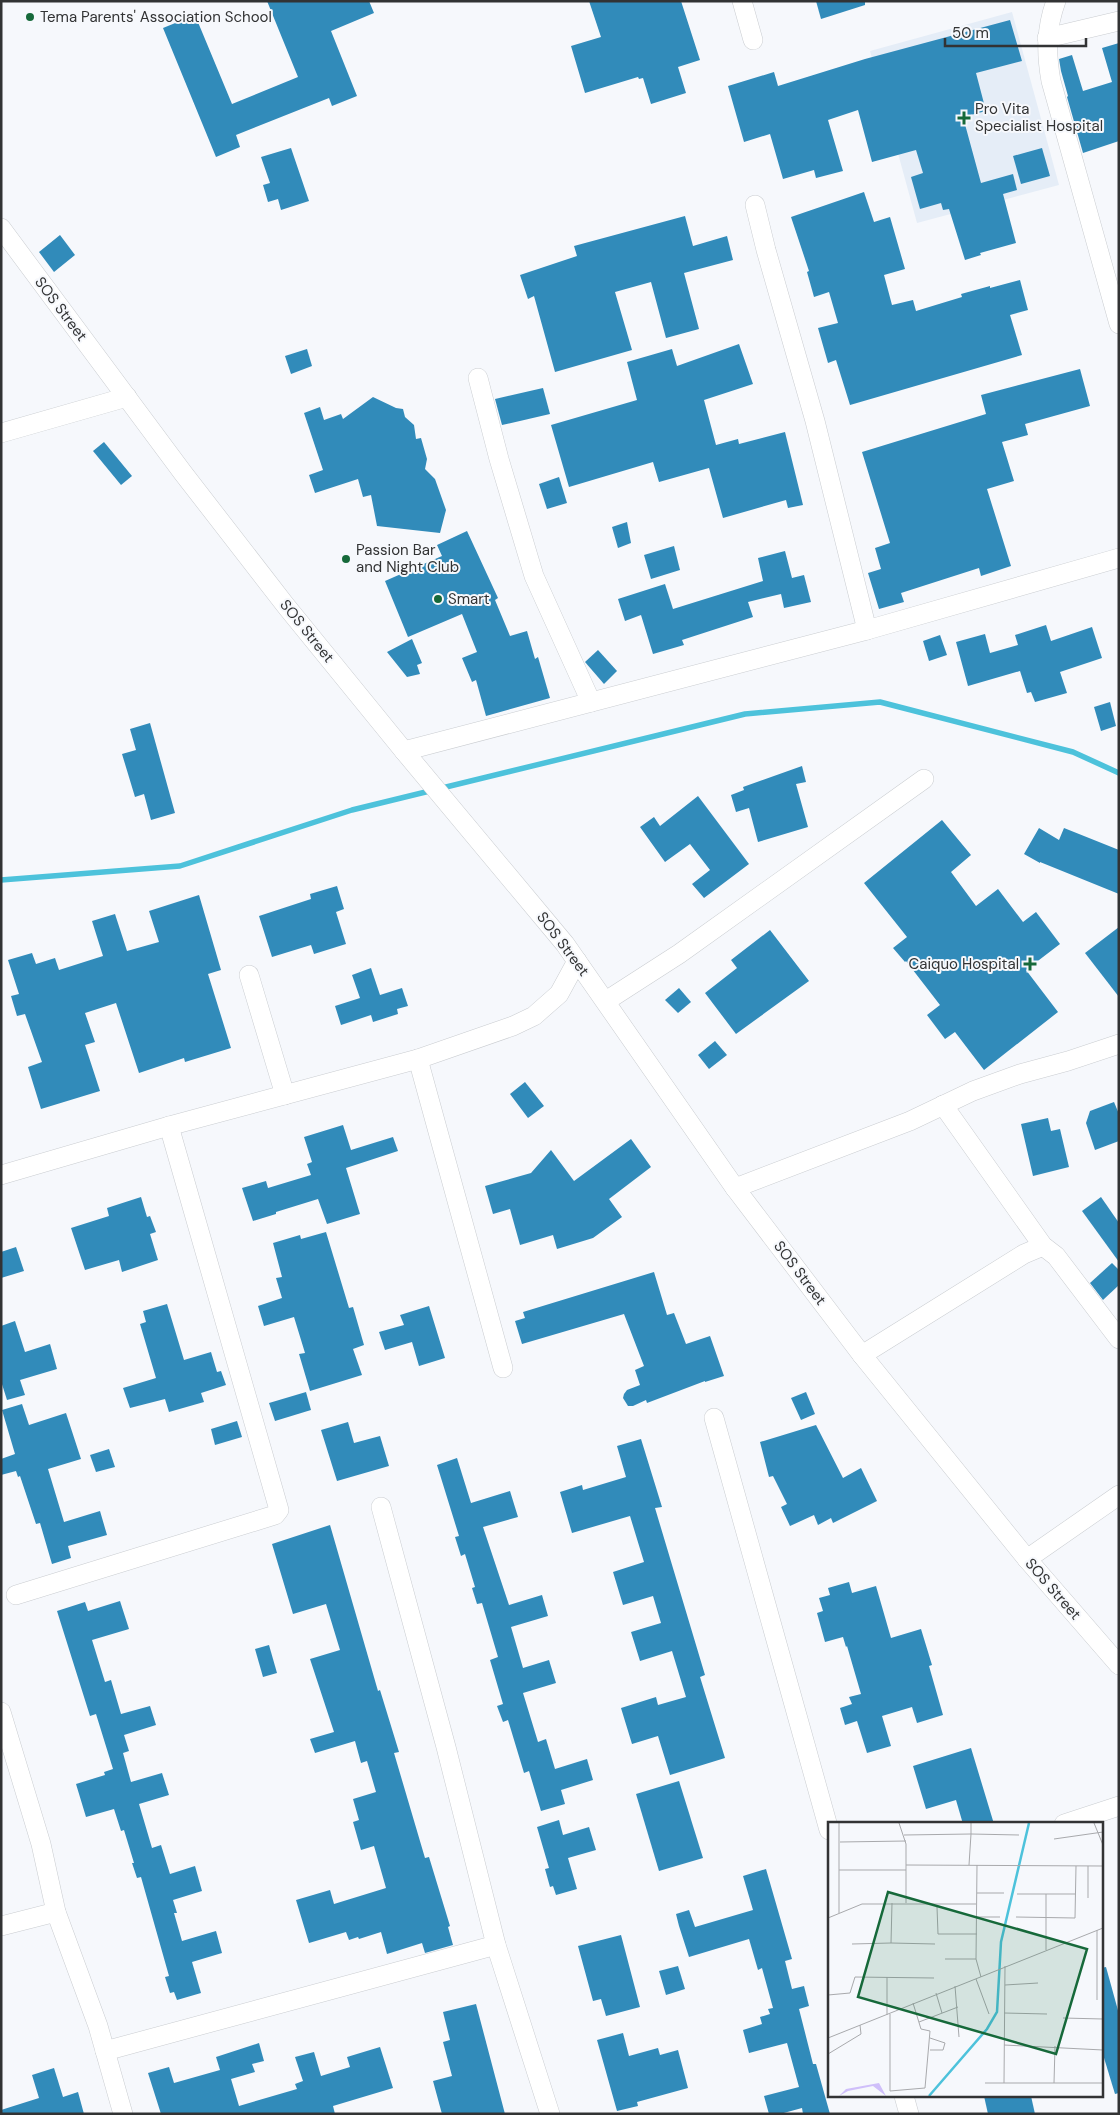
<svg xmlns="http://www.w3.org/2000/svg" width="1120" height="2115" viewBox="0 0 1120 2115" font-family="'DM Sans',sans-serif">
  <rect width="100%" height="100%" fill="#f6f8fc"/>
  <!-- built -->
  <path fill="#e5edf7" d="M1012 12 1059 185 917 223 870 51Z"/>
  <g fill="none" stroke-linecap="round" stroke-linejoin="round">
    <!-- stream -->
    <path stroke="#4dc2db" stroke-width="5.5" d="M1 880 180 866 352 810 745 714 880 702 1073 752 1119 773"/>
  </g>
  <!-- building -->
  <g fill="#318bba">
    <path d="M267 1H369L374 13 331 31 357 96 332 106 329 98 236 135 240 147 216 157 163 28 195 15 232 104 298 77Z"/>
    <path d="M589 1H681L700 60 678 67 686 93 651 104 643 78 639 79 638 77 585 93 571 46 601 37Z"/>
    <path d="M816 1H865V5L821 19Z"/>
    <path d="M1010 20 1022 61 976 73 986 111 963 117 981 183 1013 174 1017 190 1003 194 1016 243 980 253 981 255 965 260 949 209 943 210 941 203 920 209 911 177 923 173 916 150 872 162 858 110 828 120 843 171 816 178 814 170 783 179 770 134 744 142 728 86 774 72 778 86 865 59Z"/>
    <path d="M1119 43V141L1083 153 1067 97 1068 96 1061 71 1059 59 1072 55 1083 91 1112 82 1102 48Z"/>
    <path d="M291 148 309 201 281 210 278 199 268 202 263 185 270 183 261 157Z"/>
    <path d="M1042 148 1050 176 1021 184 1013 156Z"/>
    <path d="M864 192 874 222 890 217 905 269 884 275 892 305 913 300 916 311 962 297 961 294 990 286V288L1020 280 1028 310 1010 315 1022 355 850 405 836 360 828 363 818 328 838 323 829 292 814 297 807 272 809 271 791 217Z"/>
    <path d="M685 216 693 246 727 236 733 260 684 273 699 329 666 338 651 282 615 292 632 350 555 372 534 296 528 299 520 275 577 256 574 246Z"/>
    <path d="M60 235 75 255 54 272 39 252Z"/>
    <path d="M739 344 753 384 704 400 716 445 738 439 739 444 785 432 803 505 788 508 786 500 723 518 709 468 659 482 653 462 569 487 551 425 637 400 627 362 672 349 677 366Z"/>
    <path d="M307 349 312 366 291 374 285 356Z"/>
    <path d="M1080 369 1090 406 1025 424 1028 435 1002 442 1014 481 987 489 1011 566 981 576 979 568 901 593 904 602 879 609 868 573 881 569 875 548 890 543 862 452 986 414 981 395Z"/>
    <path d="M543 388 550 414 502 425 495 399Z"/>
    <path d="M373 397 396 408 403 409 405 417 414 425 416 439 421 438 427 459 425 469 435 479 446 510 440 533 377 526 371 495 363 497 358 479 315 493 309 475 323 470 304 413 320 407 324 420 341 414 343 419Z"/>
    <path d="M104 442 132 476 121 485 93 451Z"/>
    <path d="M559 477 567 503 547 509 539 484Z"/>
    <path d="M627 522 631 543 618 548 612 527Z"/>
    <path d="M467 531 498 598 495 600 510 636 527 631 535 659 538 657 550 698 486 716 476 680 472 682 462 658 477 652 462 614 408 637 385 581 442 556 437 545Z"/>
    <path d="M674 546 680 570 651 579 644 555Z"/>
    <path d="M785 551 792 578 804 575 811 602 784 608 781 594 748 602 753 617 682 640 684 645 653 654 641 615 625 621 618 599 665 584 673 609 763 581 758 558Z"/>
    <path d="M1046 625 1051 641 1092 627 1102 658 1060 672 1067 693 1035 702 1031 692 1027 693 1020 671 968 686 956 642 985 634 990 653 1018 645 1015 635Z"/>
    <path d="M940 635 947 655 929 661 923 641Z"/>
    <path d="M412 639 422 663 417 665 420 674 407 677 387 652Z"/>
    <path d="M598 650 617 671 604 684 585 662Z"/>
    <path d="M1110 702 1116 726 1101 731 1094 707Z"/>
    <path d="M150 723 175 813 151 820 144 794 135 797 122 754 136 750 130 729Z"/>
    <path d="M802 766 806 782 796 784 808 827 758 842 749 808 736 812 731 795 744 790 743 787Z"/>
    <path d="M698 796 749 864 704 898 692 884 710 870 690 844 665 862 640 827 654 817 660 826Z"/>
    <path d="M942 820 971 855 951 872 976 906 998 889 1023 922 1036 912 1060 944 1026 970 1058 1012 984 1070 955 1032 945 1039 927 1015 940 1005 906 961 905 962 893 948 907 937 864 883Z"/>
    <path d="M1039 828 1059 840 1064 828 1119 850V894L1040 862V863L1024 854Z"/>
    <path d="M337 886 344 909 336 912 346 944 314 954 311 945 272 957 259 916 311 899 310 894Z"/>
    <path d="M199 895 221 970 208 974 231 1048 185 1062 184 1058 139 1073 116 1003 85 1013 95 1042 85 1045 100 1091 41 1109 28 1067 42 1062 25 1014 17 1016 11 996 19 994 8 960 32 953 36 964 55 958 59 970 103 956 92 921 115 914 127 951 159 942 149 911Z"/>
    <path d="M1119 927V997L1085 953Z"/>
    <path d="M770 930 809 981 736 1034 705 993 737 968 731 960Z"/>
    <path d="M371 968 380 995 402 988 408 1006 397 1009 398 1014 373 1022 371 1015 341 1025 335 1006 360 998 352 975Z"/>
    <path d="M679 988 691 1002 678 1013 665 1000Z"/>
    <path d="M715 1041 727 1055 709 1069 698 1055Z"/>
    <path d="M525 1082 544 1106 528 1118 510 1094Z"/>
    <path d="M1114 1102 1119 1114V1141L1095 1150 1086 1123 1090 1111Z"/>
    <path d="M1048 1118 1051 1131 1060 1129 1069 1167 1033 1176 1021 1124Z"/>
    <path d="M343 1125 351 1150 393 1137 398 1151 346 1168 360 1214 327 1224 318 1199 276 1212V1214L253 1221 242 1188 266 1181 268 1188 311 1175 307 1164 312 1162 304 1137Z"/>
    <path d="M631 1139 651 1167 609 1199 622 1217 593 1238 557 1249 553 1235 520 1245 510 1209 493 1214 485 1186 531 1173 551 1150 574 1181Z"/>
    <path d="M141 1197 147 1217 150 1216 156 1232 150 1234 158 1260 122 1272 119 1260 85 1270 71 1228 109 1216 107 1208Z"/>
    <path d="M1101 1197 1119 1223V1262L1082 1211Z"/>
    <path d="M326 1232 349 1308 353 1307 364 1345 353 1349 362 1375 310 1391 299 1354 305 1353 294 1317 264 1326 258 1306 282 1298 276 1278 282 1277 273 1243 300 1235 301 1239Z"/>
    <path d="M16 1247 24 1271 1 1278V1252Z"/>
    <path d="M1112 1263 1119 1270V1285L1103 1300 1090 1283Z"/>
    <path d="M654 1272 667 1315 674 1313 686 1344 710 1336 724 1376 705 1382V1381L647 1403 646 1400 633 1406H628L623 1398 624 1394 627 1390 640 1385 635 1370 644 1366 624 1314 522 1344 515 1321 525 1318 523 1312Z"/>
    <path d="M167 1304 184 1360 211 1352 217 1372 221 1371 226 1385 201 1393 204 1402 169 1412 165 1399 130 1408 123 1388 156 1378 140 1324 146 1322 143 1311Z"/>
    <path d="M429 1306 445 1358 419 1366 412 1342 385 1350 379 1332 404 1325 400 1315Z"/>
    <path d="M15 1321 25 1352 50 1344 57 1369 20 1380 25 1395 7 1400 1 1381V1326Z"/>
    <path d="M306 1392 311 1410 275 1421 269 1403Z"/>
    <path d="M806 1392 815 1414 801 1420 791 1398Z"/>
    <path d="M22 1404 29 1425 66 1413 81 1459 48 1469 64 1522 100 1511 107 1535 68 1546 71 1558 52 1564 40 1523 36 1524 20 1476 18 1477 16 1471 1 1475V1459L15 1454 2 1410Z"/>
    <path d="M237 1421 242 1437 215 1445 211 1429Z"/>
    <path d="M348 1422 354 1443 380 1436 389 1466 337 1481 321 1430Z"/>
    <path d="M816 1425 843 1478 861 1468 877 1501 833 1523 831 1518 818 1525 814 1515 790 1526 781 1507 787 1504 773 1476 769 1477 760 1442Z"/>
    <path d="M641 1439 662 1507 655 1508 705 1675 700 1677 725 1758 670 1775 658 1736 632 1744 621 1708 656 1697 658 1705 686 1697 672 1651 640 1661 631 1632 661 1623 653 1596 623 1605 613 1572 644 1562 630 1516 572 1533 560 1492 582 1485 583 1490 626 1477 617 1446Z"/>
    <path d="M109 1449 115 1467 96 1472 90 1455Z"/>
    <path d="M457 1458 471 1503 510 1491 518 1517 483 1527 509 1605 542 1595 548 1616 511 1627 523 1668 549 1660 556 1683 523 1693 538 1742 546 1739 555 1769 587 1759 593 1780 561 1790 565 1804 541 1811 529 1771 524 1773 508 1720 503 1722 497 1706 503 1704 490 1660 498 1657 482 1603 477 1604 472 1588 475 1587 465 1554 461 1556 455 1537 459 1536 437 1465Z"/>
    <path d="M330 1525 378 1691 380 1690 399 1752 394 1753 425 1858 429 1857 450 1926 448 1927 453 1945 425 1953 422 1943 387 1954 381 1932 359 1939 358 1937 349 1940 346 1932 309 1943 296 1900 330 1890 334 1904 386 1888 374 1846 361 1850 353 1822 359 1820 353 1799 376 1792 367 1761 361 1763 355 1741 315 1753 310 1739 334 1732 310 1659 340 1650 326 1604 293 1614 272 1544Z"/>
    <path d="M849 1582 852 1593 876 1586 891 1638 921 1629 932 1665 929 1666 943 1715 917 1723 912 1707 882 1716 891 1746 867 1753 857 1721 845 1725 840 1708 852 1704 849 1697 861 1694 847 1646 846 1647 843 1637 825 1642 817 1613 823 1611 819 1598 830 1595 828 1588Z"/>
    <path d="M120 1601 129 1629 92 1640 105 1682 111 1680 121 1714 150 1706 156 1725 124 1735 129 1751 123 1753 131 1782 162 1773 169 1795 139 1804 152 1848 161 1845 170 1874 195 1866 202 1891 173 1900 177 1913H174L182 1941 216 1931 222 1953 192 1962 201 1993 177 2000 174 1992 170 1993 165 1977 169 1976 141 1877 137 1878 132 1863H134L124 1830 121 1831 114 1809 86 1817 76 1784 105 1775 104 1772 113 1769 96 1714 90 1716 57 1611 85 1602 88 1611Z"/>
    <path d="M269 1645 277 1673 263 1677 255 1649Z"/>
    <path d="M971 1748 994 1824H963L956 1800 926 1809 913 1766Z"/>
    <path d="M679 1781 703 1858 659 1871 636 1794Z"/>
    <path d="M559 1820 563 1835 589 1827 596 1850 568 1858 577 1889 556 1895 553 1886 550 1887 545 1869 549 1868 537 1827Z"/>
    <path d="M766 1869 792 1959 785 1961 792 1989 804 1986 809 2006 799 2009 813 2064H816L830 2114H803L802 2108 780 2114H769L764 2096 799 2087 787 2043 749 2053 743 2030 762 2024 760 2017 770 2014 768 2009 773 2008 762 1968 758 1970 749 1939 689 1957 679 1926 676 1914 689 1910 695 1927 753 1910 743 1876Z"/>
    <path d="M621 1935 640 2007 606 2016 601 1999 593 2001 578 1946Z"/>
    <path d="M678 1966 685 1989 666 1995 659 1971Z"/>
    <path d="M1106 1967 1119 2014V2093L1115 2094 1101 2048V1968Z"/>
    <path d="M476 2004 505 2114H442L433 2081 452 2076 443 2042 450 2040 443 2012Z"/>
    <path d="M623 2033 629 2056 658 2048 660 2055 678 2050 688 2088 637 2102 638 2106 617 2111 597 2040Z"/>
    <path d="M259 2043 264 2061 252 2064 255 2072 231 2079 239 2106 297 2089 295 2084 303 2081 295 2057 314 2052 321 2076 350 2067 347 2057 380 2047 393 2088 333 2106 335 2114H161L148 2073 169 2067 174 2083 220 2070 216 2057Z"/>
    <path d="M54 2068 63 2097 78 2092 84 2114H1V2110L39 2098 32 2075Z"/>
    <path d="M984 2096H1031L1035 2114H988Z"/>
  </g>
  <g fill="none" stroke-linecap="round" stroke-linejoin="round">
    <!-- minor casing -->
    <g stroke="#cacdd1" stroke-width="20">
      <g id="minor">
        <path d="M742 1 753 40"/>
        <path d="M1056 1C1046 28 1046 53 1051 81L1119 324"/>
        <path d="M1047 38 1119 21"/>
        <path d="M755 205 766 250 815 421 867 630"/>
        <path d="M1 228 183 473 286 606 404 751 565 944 735 1188 862 1355 1027 1559 1119 1665"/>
        <path d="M478 378 499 459 534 576 591 702"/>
        <path d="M1 433 127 397"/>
        <path d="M404 751 867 630 1119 558"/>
        <path d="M249 975 285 1095"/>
        <path d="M606 1001 679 954 924 779"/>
        <path d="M418 1059 503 1368"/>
        <path d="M943 1105 1043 1246 1056 1256 1119 1339"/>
        <path d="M1 1175 169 1126 418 1059 513 1026 534 1016 559 994 577 961"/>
        <path d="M735 1188 910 1121 973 1091 1020 1074 1068 1061 1119 1044"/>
        <path d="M862 1355 1024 1254 1043 1246"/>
        <path d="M714 1418 829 1830"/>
        <path d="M1027 1559 1119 1495"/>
        <path d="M16 1595 275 1515 279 1510 169 1126"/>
        <path d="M1 1712 41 1844 56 1912 98 2026 123 2114"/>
        <path d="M1064 1824 1119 1806"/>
        <path d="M1 1926 56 1912"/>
        <path d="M496 1945 550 2114"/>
        <path d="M105 2051 496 1945 446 1747 381 1507"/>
        <path d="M904 2096 909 2114"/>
      </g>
    </g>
    <!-- minor -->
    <use href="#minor" stroke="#fff" stroke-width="19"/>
  </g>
  <!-- markers -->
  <g fill="#16693a" stroke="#f6f8fc" stroke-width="2">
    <circle cx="30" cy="17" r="5"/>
    <path d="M961.5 110.5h5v5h5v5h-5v5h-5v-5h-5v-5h5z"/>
    <circle cx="346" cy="559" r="5"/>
    <circle cx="438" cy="599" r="5"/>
    <path d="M1027.5 956.5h5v5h5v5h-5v5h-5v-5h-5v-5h5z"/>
  </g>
  <g text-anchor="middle" stroke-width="4" stroke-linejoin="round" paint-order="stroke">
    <!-- poi labels -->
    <g font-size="15" fill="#323334" stroke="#f6f8fc" text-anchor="start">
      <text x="40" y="22">Tema Parents' Association School</text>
      <text x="975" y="114">Pro Vita<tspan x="975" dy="17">Specialist Hospital</tspan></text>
      <text x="356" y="555">Passion Bar<tspan x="356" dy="17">and Night Club</tspan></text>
      <text x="448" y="604">Smart</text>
      <text x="1019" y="969" text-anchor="end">Caiquo Hospital</text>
    </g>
    <!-- street labels -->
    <g font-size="15" fill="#323334" stroke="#f6f8fc">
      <text transform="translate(61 309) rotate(53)" y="5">SOS Street</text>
      <text transform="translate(307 631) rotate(51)" y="5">SOS Street</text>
      <text transform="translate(563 944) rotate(53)" y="5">SOS Street</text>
      <text transform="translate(800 1273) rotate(53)" y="5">SOS Street</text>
      <text transform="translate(1053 1589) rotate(49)" y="5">SOS Street</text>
    </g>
  </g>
  <!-- overview -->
  <g transform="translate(828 1822)">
    <rect width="275" height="275" fill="#f6f8fc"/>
    <path d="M51 261 58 274 45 264 20 269 11 274 18 267Z" fill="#cfbffa"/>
    <path fill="none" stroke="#4dc2db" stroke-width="2.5" d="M101 274 159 207 169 190 173 120 201 1"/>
    <path fill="none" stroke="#a8a9ac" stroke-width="1" d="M11 1V91M71 1 78 22V81M143 1V12L191 13M266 1 275 23M76 13 143 12 141 43M226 17 275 10M12 20 78 19M78 43 275 44M149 43 148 137 153 155M11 48H78M149 71H176M189 72H248M218 72V128M260 76V44M64 81 63 121 107 122M109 85 110 112H149M148 95H172M188 95 247 96 248 44M0 96 34 82H148M24 122 63 121M117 137H148M177 144 176 261H275M59 155V193M148 157 161 192M177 163 210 161M127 164 131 215M108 171 114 191M0 173 22 171 27 155 106 156M269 178V108M176 191 219 192M62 192V269L97 266 102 209 93 207 85 181M235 196 275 197M91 200 130 185M0 216 275 106M102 216 117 221 115 228H102M176 223 275 228M0 232 33 212 32 203M157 261H176M226 261 227 224"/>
    <path fill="#16693a" fill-opacity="0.15" stroke="#16693a" stroke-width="2.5" d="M60 70 259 127 228 232 30 175Z"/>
    <rect width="275" height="275" fill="none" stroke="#323334" stroke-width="2.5"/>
  </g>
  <!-- border -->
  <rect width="1120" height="2115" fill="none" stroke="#323334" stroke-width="5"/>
  <!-- scale -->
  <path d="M945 38v8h141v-8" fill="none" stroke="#323334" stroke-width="2.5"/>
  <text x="952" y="38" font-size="15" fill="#323334" stroke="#f6f8fc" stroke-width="4" paint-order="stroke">50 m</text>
</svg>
